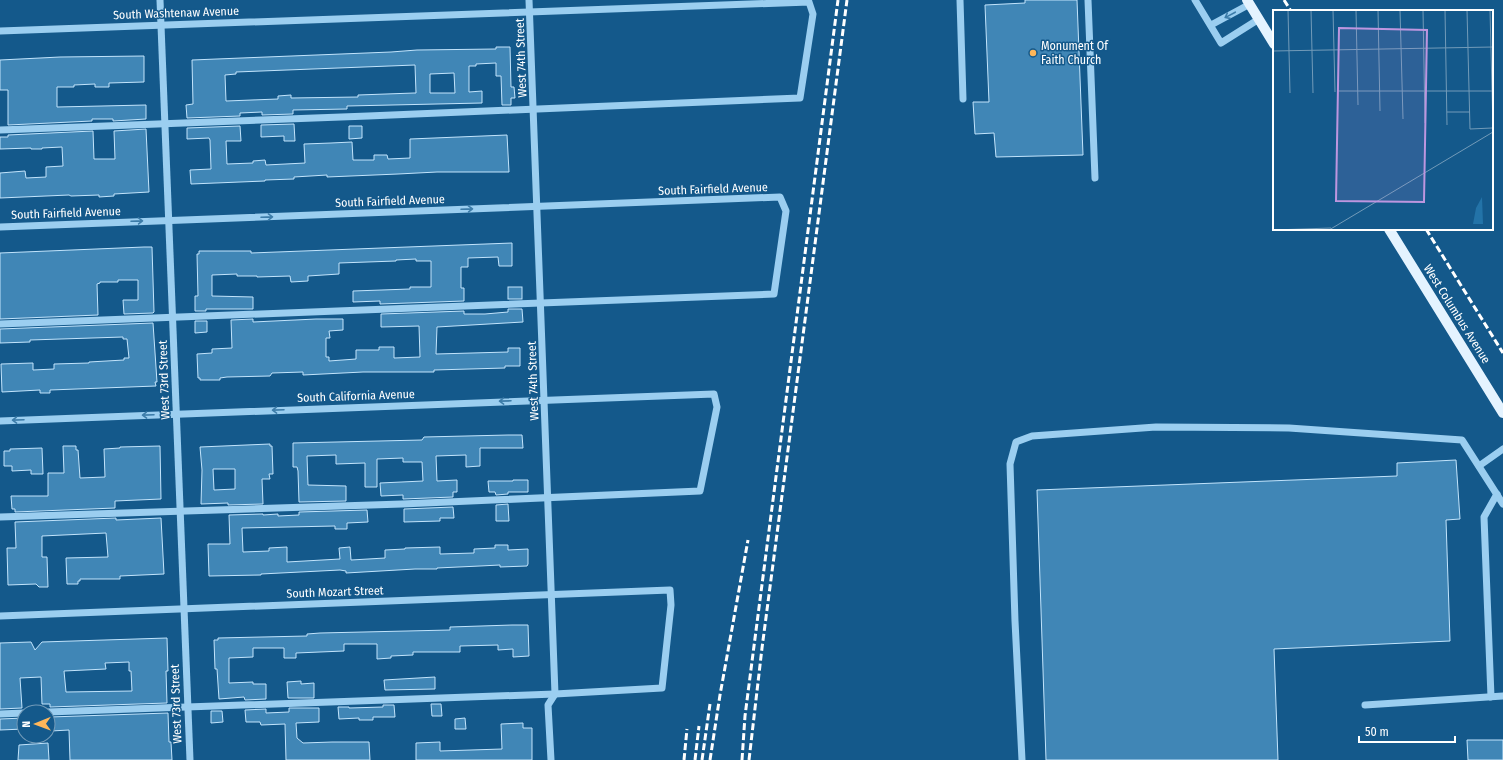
<svg xmlns="http://www.w3.org/2000/svg" width="1503" height="760" viewBox="0 0 1503 760" font-family="'Fira Sans Condensed',sans-serif">
  <rect width="100%" height="100%" fill="#14598b"/>
  <!-- building -->
  <g fill="#4086b6" stroke="#c2e4fc" fill-rule="evenodd">
    <path d="M1025 0H1077L1083 155 996 157 994 133 975 134 973 102H989L985 5 1025 3Z"/>
    <path d="M496 47H510L511 87H514L515 98H511V105H502L501 76H496V63L476 64V66H469V92L482 91V103L347 106V109L293 110V114L262 115V112L240 113V116L187 118 186 105 193 104 192 60 391 52 417 50 496 49ZM415 65 416 93H414L358 95V97L291 98V95L278 96V99L226 101 225 75 236 74V72ZM454 73 455 93H430V74Z"/>
    <path d="M144 56V82L109 83V87H95V84L74 85V87H57V107L146 105V119L113 121V119H92V121L8 125V90H0V60L60 57Z"/>
    <path d="M294 124 295 141H284V136L261 137V125Z"/>
    <path d="M240 126 241 141H226L227 164 253 163V161L265 160 266 165 305 163 304 144 331 143 352 142 353 160H374V155H387L388 159 410 158V139L507 135 509 172H437L398 174 327 177V175L294 177V179L265 180V181L191 184 190 170 211 169 210 140 209 138 187 139V128Z"/>
    <path d="M349 126H362V138L349 139Z"/>
    <path d="M146 129 149 192 114 194V196L99 197V195L71 196 69 195 0 198V173L25 171 26 178 46 177V167L63 166 62 147 42 148V149H31V148L0 149V137H8V135L93 131 94 159H115L114 131Z"/>
    <path d="M512 243V266H499L498 257 468 258V267H461V288H464V301L380 304V301L353 302V291L410 289V287H431V261H416V259L396 260V261L339 263V274L308 276V281L291 282 290 276 257 277V276H237V274L212 275V296L253 297V309H206V311H195V296H198L197 254H199V251H251V253Z"/>
    <path d="M144 247H152L154 312 153 313 124 314 123 300H138V280H118V282H100V283L97 284 98 315 0 319V253Z"/>
    <rect x="508" y="287" width="14" height="12"/>
    <path d="M508 309H522L523 322 437 327 436 354 508 352V348H520V366H505V368L434 370V372H363L303 375V372L272 373 270 376 227 377 220 378V380H200V378H198L197 354 212 353V349L232 348 231 320 253 319V322L316 319H343V330L329 331 330 338H326V357H329V361L356 359V350H379V347H394V358L420 357 419 326 381 327V314L464 311V314H485L508 312Z"/>
    <path d="M195 321H207V332L195 333Z"/>
    <path d="M153 323 157 382H155L156 386 50 390V393H40V390L2 392 1 364 33 363V370L54 369V364L89 363V362L124 360V358H129L127 339H123V337L30 340V342L0 343V329Z"/>
    <path d="M508 435H522L523 448H480V466L466 467V455L436 456 437 481 457 480V492H453V497L403 499V495L381 496 380 483 423 481 422 462H403V458L377 459V487H365V463L336 464V455L307 456 308 485 346 486V501L299 502 298 471 297 467H293V443L422 440 424 437Z"/>
    <path d="M270 444V446H272L273 474H269L270 479H262L263 504 228 505V503L201 504 202 470 200 447ZM213 469H235V489L214 490Z"/>
    <path d="M63 446H76V450H78L80 478 105 477 104 449 120 448V447L160 446 161 499 115 501V508L15 512V509H12L11 496H48V473H64Z"/>
    <path d="M42 448 43 474H31V470L12 471V466H4V451H10V449Z"/>
    <path d="M1456 460 1460 519 1446 520 1450 641 1274 649 1278 760H1046L1037 490 1397 476V463Z"/>
    <path d="M513 480H528V492H508V494L496 495 495 492H489L488 481H513Z"/>
    <path d="M508 504 509 521H496V505Z"/>
    <path d="M453 507 454 518H440V521L404 522V509Z"/>
    <path d="M367 510 368 522 347 523V529H335V526L242 528 243 552 269 551V548L287 547V562L340 559 339 548 350 547 351 560 385 558V550L405 549V548L440 547V554L474 553V549L495 548V545H508V550L528 549V564L527 566 500 567V565L480 566 437 568V569H415L346 573V571L340 570 261 574V575L209 576 208 544H230L229 515 263 514V515L278 514V516L299 515V512Z"/>
    <path d="M116 518V520L161 518 164 574 120 576V579H80V581H78V584H67L66 558 108 557 106 533 42 536V557H47L48 587H39L36 584 8 585 7 548H16L15 522Z"/>
    <path d="M512 625H528L529 656 513 657V649L498 650V645L460 646V652H413V655L391 656V658L377 659V644H344V651L296 653V658H284V648H253V657L229 658V683L253 682V684H266V699L245 700 244 697 219 699 217 669H215L214 640H218V638L307 636V634L320 633 450 630V627Z"/>
    <path d="M167 638 168 671H166L167 703 50 707V704H42L41 677 20 678 22 708 0 709V643L31 642 35 650 42 642ZM129 662V671H131L132 691 66 692 64 671 106 669 105 663Z"/>
    <path d="M435 677V689L385 690 384 680Z"/>
    <path d="M301 681V684L314 683V698H288L287 682Z"/>
    <path d="M431 704H441L442 716H432Z"/>
    <path d="M383 705H394L395 717H373V720H359V718L339 719 338 707H349V708L383 707Z"/>
    <path d="M289 708H319V722L296 723 297 738 303 743 332 742H369L370 760H286L285 724 261 725 260 722H246L245 710 266 709V713L289 712Z"/>
    <path d="M211 711H222L223 722 211 723Z"/>
    <path d="M168 713 169 742H171L172 760H70L69 730 51 731 50 717Z"/>
    <path d="M24 718V729L0 730V719Z"/>
    <path d="M465 718 466 729H455V719Z"/>
    <path d="M523 723V728H532V760H416V743L440 742V751L502 749 501 724Z"/>
    <path d="M1467 740H1503V760H1468Z"/>
    <path d="M48 743 49 760H18L19 745Z"/>
  </g>
  <g fill="none" stroke-linecap="round" stroke-linejoin="round">
    <!-- minor -->
    <g stroke="#9bcef0" stroke-width="7">
      <path d="M160 0 190 760"/>
      <path d="M529 0 555 694 548 705 551 760"/>
      <path d="M960 0 963 99"/>
      <path d="M1088 0 1095 178"/>
      <path d="M1195 0 1221 43 1259 19"/>
      <path d="M1211 25 1250 4"/>
      <path d="M0 31 809 2 813 14 800 98 368 116 0 130"/>
      <path d="M0 227 780 197 786 211 774 294 0 324"/>
      <path d="M0 421 714 394 717 407 700 491 402 504 0 517"/>
      <path d="M1479 466 1503 449"/>
      <path d="M0 616 670 590 671 605 662 688 555 694 48 712"/>
      <path d="M1491 697 1484 517 1497 494"/>
      <path d="M1365 705 1503 696"/>
      <path d="M0 714 24 713"/>
      <path d="M1022 760 1015 621 1010 464 1016 442 1032 436 1156 427 1289 428 1462 440 1503 504"/>
    </g>
    <!-- major -->
    <g stroke="#e4f3ff" stroke-width="10">
      <path d="M1247 0 1274 44"/>
      <path d="M1389 229 1503 413"/>
    </g>
    <!-- rail -->
    <g stroke="#fff" stroke-width="3" stroke-dasharray="7 3" stroke-linecap="butt">
      <path d="M1284 0 1291 11"/>
      <path d="M1426 229 1503 353"/>
      <path d="M684 760 687 729"/>
      <path d="M695 760 699 726"/>
      <path d="M702 760 710 704"/>
      <path d="M710 760 720 695 748 540"/>
      <path d="M742 760 745 716 754 646 838 0"/>
      <path d="M749 760 762 648 847 0"/>
    </g>
  </g>
  <!-- one-way arrows -->
  <defs><path id="oneway-shaft" d="M-6 0H5M1.5-3L5.5 0L1.5 3" fill="none" stroke-width="1.6" stroke-linecap="round" stroke-linejoin="round"/></defs>
  <g stroke="#3c7ca9">
    <use href="#oneway-shaft" transform="translate(1230 15) rotate(152)"/>
    <use href="#oneway-shaft" transform="translate(467 209) rotate(-2)"/>
    <use href="#oneway-shaft" transform="translate(267 217) rotate(-2)"/>
    <use href="#oneway-shaft" transform="translate(137 221) rotate(-2)"/>
    <use href="#oneway-shaft" transform="translate(505 401) rotate(178)"/>
    <use href="#oneway-shaft" transform="translate(278 410) rotate(178)"/>
    <use href="#oneway-shaft" transform="translate(148 415) rotate(178)"/>
    <use href="#oneway-shaft" transform="translate(18 420) rotate(178)"/>
  </g>
  <!-- markers -->
  <circle fill="#ffb75a" stroke="#14598b" stroke-width="1.5" cx="1033" cy="53" r="4"/>
  <g text-anchor="middle" stroke-width="3" stroke-linejoin="round" paint-order="stroke">
    <!-- street labels -->
    <g font-size="12" fill="#fff" stroke="#14598b">
      <text transform="translate(176 13) rotate(-2)" y="4">South Washtenaw Avenue</text>
      <text transform="translate(521 58) rotate(-92)" y="4">West 74th Street</text>
      <text transform="translate(713 189) rotate(-2)" y="4">South Fairfield Avenue</text>
      <text transform="translate(390 201) rotate(-2)" y="4">South Fairfield Avenue</text>
      <text transform="translate(66 213) rotate(-2)" y="4">South Fairfield Avenue</text>
      <text transform="translate(1457 314) rotate(58)" y="4">West Columbus Avenue</text>
      <text transform="translate(164 380) rotate(-92)" y="4">West 73rd Street</text>
      <text transform="translate(533 381) rotate(-92)" y="4">West 74th Street</text>
      <text transform="translate(356 396) rotate(-2)" y="4">South California Avenue</text>
      <text transform="translate(335 592) rotate(-2)" y="4">South Mozart Street</text>
      <text transform="translate(176 704) rotate(-92)" y="4">West 73rd Street</text>
    </g>
    <!-- poi labels -->
    <g font-size="12" fill="#fff" stroke="#14598b" text-anchor="start">
      <text x="1041" y="50">Monument Of<tspan x="1041" dy="14">Faith Church</tspan></text>
    </g>
  </g>
  <!-- overview -->
  <g transform="translate(1273 10)">
    <rect width="220" height="220" fill="#14598b"/>
    <path d="M209 187 210 214H200L203 198Z" fill="#2373a8"/>
    <path fill="none" stroke="#729bb9" stroke-width="1" d="M15 0 17 83M38 0 40 83M60 0 62 82M83 0 85 95M105 0 107 101M127 0 130 109M150 0 152 113M172 0 174 115M194 0 197 119 219 118M217 0 220 120M0 41 220 37M65 81H220M174 102H197M0 220 58 218M56 220 220 122"/>
    <path fill="#bd96df" fill-opacity="0.15" stroke="#bd96df" stroke-width="2" d="M66 18 154 20 151 192 63 191Z"/>
    <rect width="220" height="220" fill="none" stroke="#fff" stroke-width="2"/>
  </g>
  <!-- north arrow -->
  <g transform="translate(36 724) rotate(269)"><circle r="19" fill="#14598b" stroke="#729bb9"/>
  <path d="M0-3L7 15L0 10L-7 15Z" fill="#ffb75a"/>
  <text y="-6" font-size="11" font-weight="bold" text-anchor="middle" fill="#ffffff">N</text>
  </g>
  <!-- scale -->
  <path d="M1359 736v6h96v-6" fill="none" stroke="#ffffff" stroke-width="2"/>
  <text x="1365" y="736" font-size="12" fill="#ffffff" stroke="#14598b" stroke-width="3" paint-order="stroke">50 m</text>
</svg>
